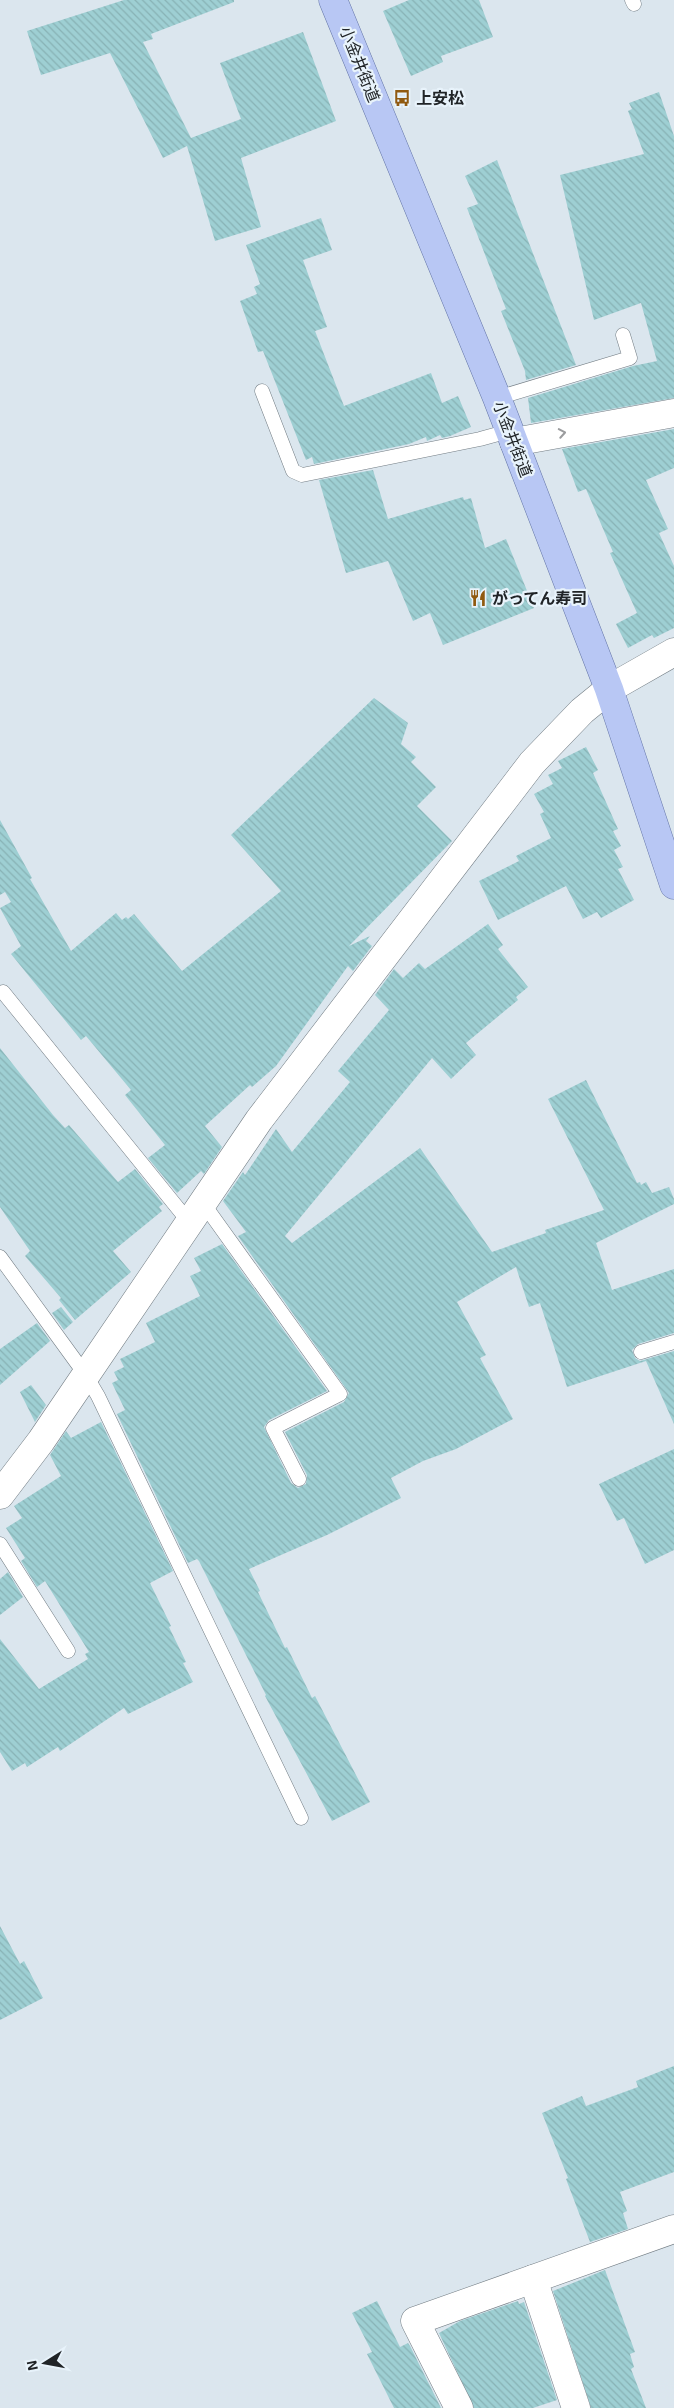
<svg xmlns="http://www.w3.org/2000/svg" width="674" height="2408" viewBox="0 0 674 2408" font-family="'Exo 2','Noto Sans JP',sans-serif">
  <defs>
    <pattern id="building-back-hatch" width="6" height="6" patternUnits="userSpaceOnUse" patternTransform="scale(1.25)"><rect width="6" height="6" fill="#9ecfd3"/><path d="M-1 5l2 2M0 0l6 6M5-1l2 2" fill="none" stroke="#88b2b5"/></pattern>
  </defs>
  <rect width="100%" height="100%" fill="#dbe6ee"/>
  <!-- building -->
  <g fill="url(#building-back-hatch)">
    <path d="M124 0H234V2L151 34 153 39 143 42 191 138 241 119 220 63 303 32 336 121 241 158 261 227 215 241 187 146 163 158 110 53 41 75 27 31Z"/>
    <path d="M409 0H479L493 37 441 56 443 62 411 76 383 11Z"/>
    <path d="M659 92 674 136V398L531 423 528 398 633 366 657 361 641 303 594 320 560 175 644 154 628 111 632 109 629 103Z"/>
    <path d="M497 160 576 365 526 380 525 371 501 311 506 309 467 208 478 204 465 176Z"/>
    <path d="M321 218 332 250 303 260 327 327 315 331 344 406 431 373 442 403 458 396 471 427 450 436 442 438 440 435 427 441 426 437 409 444 314 464 312 457 306 460 263 351 258 352 240 301 257 294 254 287 260 284 246 245Z"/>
    <path d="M674 429V468L646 480 668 529 659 533 674 566V628L654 638 652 635 628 648 616 624 637 613 610 553 613 552 586 489 578 492 562 449Z"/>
    <path d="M373 470 388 519 463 497 464 500 471 498 485 548 506 539 534 608 443 645 430 613 413 621 388 561 346 573 319 480Z"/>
    <path d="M374 698 408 723 401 744 416 757 411 762 436 787 417 806 452 841 349 946 370 936 366 941 372 946 353 971 348 966 276 1066 252 1087 250 1085 205 1126 222 1147 204 1174 201 1171 177 1193 148 1158 165 1145 125 1095 131 1090 86 1036 81 1040 11 954 21 946 0 908 11 902 5 892 0 895V820L32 878 30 879 71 951 116 913 122 920 126 917 128 919 134 914 182 971 281 891 231 835Z"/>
    <path d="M586 747 598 770 593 773 618 829 613 831 621 846 614 850 623 867 618 869 634 900 601 918 597 912 583 919 566 886 498 920 479 881 519 861 516 856 551 838 540 814 544 812 534 794 553 784 548 775 562 768 558 761Z"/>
    <path d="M488 924 503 945 498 949 528 987 516 997 518 1000 466 1043 476 1055 451 1079 432 1058 285 1236 292 1243 420 1148 492 1252 546 1233 545 1230 604 1210 548 1099 586 1080 637 1183 640 1182 641 1185 646 1182 652 1193 669 1187 674 1199V1204L596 1243 612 1290 674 1269V1333L638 1344 632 1350 635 1358 640 1361 674 1351V1424L646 1361 567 1387 540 1303 529 1307 516 1267 457 1302 486 1355 480 1358 513 1419 456 1449 423 1461 391 1478 401 1498 327 1535 249 1569 260 1591 258 1592 285 1648 287 1647 312 1698 315 1696 370 1802 332 1821 265 1696 266 1695 199 1561 197 1559 188 1563 117 1414 125 1410 112 1383 118 1380 114 1372 124 1367 120 1359 155 1342 146 1323 200 1296 190 1276 201 1271 194 1258 222 1244 327 1391 269 1420 264 1427 291 1483 298 1488 306 1484 307 1475 285 1432 344 1402 349 1393 238 1236 246 1232 223 1201 243 1172 245 1175 276 1129 292 1152 350 1082 338 1071 389 1010 375 995 394 969 403 978 419 963 425 969Z"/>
    <path d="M0 1048 53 1115 65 1128 69 1125 118 1182 135 1169 163 1204 159 1207 162 1211 113 1251 131 1272 75 1320 59 1300 61 1298 25 1256 30 1251 0 1207Z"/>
    <path d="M61 1307 73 1322 64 1330 52 1313Z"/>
    <path d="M37 1323 50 1341 0 1385V1349Z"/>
    <path d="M31 1385 46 1405 35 1422 20 1392Z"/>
    <path d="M101 1422 173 1571 150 1583 171 1626 169 1627 186 1662 183 1663 193 1682 128 1714 124 1708 60 1751 58 1747 27 1767 25 1763 12 1771 0 1752V1639L39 1689 88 1659 85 1654 89 1652 45 1581 37 1587 21 1561 25 1558 6 1528 22 1518 14 1506 61 1476 50 1455 66 1431 71 1438Z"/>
    <path d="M674 1449V1550L645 1564 624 1518 617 1521 599 1484Z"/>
    <path d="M8 1572 23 1597 0 1615V1579Z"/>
    <path d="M0 1926 20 1964 24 1961 43 1998 0 2020Z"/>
    <path d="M674 2066V2172L620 2192 627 2211 623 2213 628 2229 590 2242 566 2179 568 2178 542 2113 582 2096 586 2106 638 2087 636 2081Z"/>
    <path d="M605 2270 635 2352 630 2354 634 2367 631 2369 646 2408H591L553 2291Z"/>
    <path d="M377 2301 400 2347 408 2343 410 2346 441 2408H394L367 2354 372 2352 352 2313Z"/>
    <path d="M518 2301 519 2304 524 2302 557 2400 533 2408H474L439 2333 460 2321Z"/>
  </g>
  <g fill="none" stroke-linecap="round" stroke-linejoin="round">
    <!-- service casing -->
    <g stroke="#737d84" stroke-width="15">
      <g id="service">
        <path d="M632 0 634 4"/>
        <path d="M262 391 293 471 302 475 480 439 509 431"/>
        <path d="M497 398 630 358 623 335"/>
        <path d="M3 992 189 1222"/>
        <path d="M203 1203 340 1394 273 1428 299 1479"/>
        <path d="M0 1257 85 1374 98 1396 301 1818"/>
        <path d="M641 1352 674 1342"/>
        <path d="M0 1544 68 1651"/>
      </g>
    </g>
    <!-- minor casing -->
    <g stroke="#737d84" stroke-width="29">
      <g id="minor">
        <path d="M514 442 674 413"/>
        <path d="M0 1495 41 1441 259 1120 532 763 582 711 609 689 674 652"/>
        <path d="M533 2279 576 2408"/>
        <path d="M459 2408 415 2321 674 2229"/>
      </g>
    </g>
    <!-- primary casing -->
    <g stroke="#6475a7" stroke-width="29">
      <path id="primary" d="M333 0 497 398 609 689 674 885"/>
    </g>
    <!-- service -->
    <use href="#service" stroke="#fff" stroke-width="14"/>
    <!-- minor -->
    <use href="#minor" stroke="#fff" stroke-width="28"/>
    <!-- primary -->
    <use href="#primary" stroke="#b8c7f4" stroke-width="28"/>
  </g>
  <!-- one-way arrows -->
  <defs><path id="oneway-chevron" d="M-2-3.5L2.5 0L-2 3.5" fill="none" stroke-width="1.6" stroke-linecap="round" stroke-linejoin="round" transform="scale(1.25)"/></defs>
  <use stroke="#9b9c9e" href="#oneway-chevron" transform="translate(562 433) rotate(-10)"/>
  <!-- icons -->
  <defs>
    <g id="bus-bare" transform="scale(1.35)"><path d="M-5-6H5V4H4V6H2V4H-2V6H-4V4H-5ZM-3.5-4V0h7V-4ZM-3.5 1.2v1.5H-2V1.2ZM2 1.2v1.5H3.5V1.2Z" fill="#905a10" stroke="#e8f3fb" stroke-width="2.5" paint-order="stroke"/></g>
    <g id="restaurant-bare" transform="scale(1.35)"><path d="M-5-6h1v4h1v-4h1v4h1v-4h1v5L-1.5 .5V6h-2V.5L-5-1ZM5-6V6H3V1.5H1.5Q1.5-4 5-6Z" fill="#905a10" stroke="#e8f3fb" stroke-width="2.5" paint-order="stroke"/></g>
  </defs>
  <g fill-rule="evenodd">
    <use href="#bus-bare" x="402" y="98"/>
    <use href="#restaurant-bare" x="478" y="598"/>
  </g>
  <g text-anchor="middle" stroke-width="4.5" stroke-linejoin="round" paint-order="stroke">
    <!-- street labels -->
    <g font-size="16" fill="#202427" stroke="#e8f3fb">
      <text transform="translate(360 64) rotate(68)" y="6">小金井街道</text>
      <text transform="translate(513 439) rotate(69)" y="6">小金井街道</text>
    </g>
    <!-- poi labels -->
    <g font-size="16" font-weight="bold" fill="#202427" stroke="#e8f3fb" text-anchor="start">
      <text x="416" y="104">上安松</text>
      <text x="492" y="604">がってん寿司</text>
    </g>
  </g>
  <!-- north arrow -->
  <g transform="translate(45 2363) rotate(259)" stroke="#e8f3fb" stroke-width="4" paint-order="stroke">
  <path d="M0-4L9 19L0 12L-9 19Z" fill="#202427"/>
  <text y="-8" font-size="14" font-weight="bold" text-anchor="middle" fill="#202427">N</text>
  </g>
</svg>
